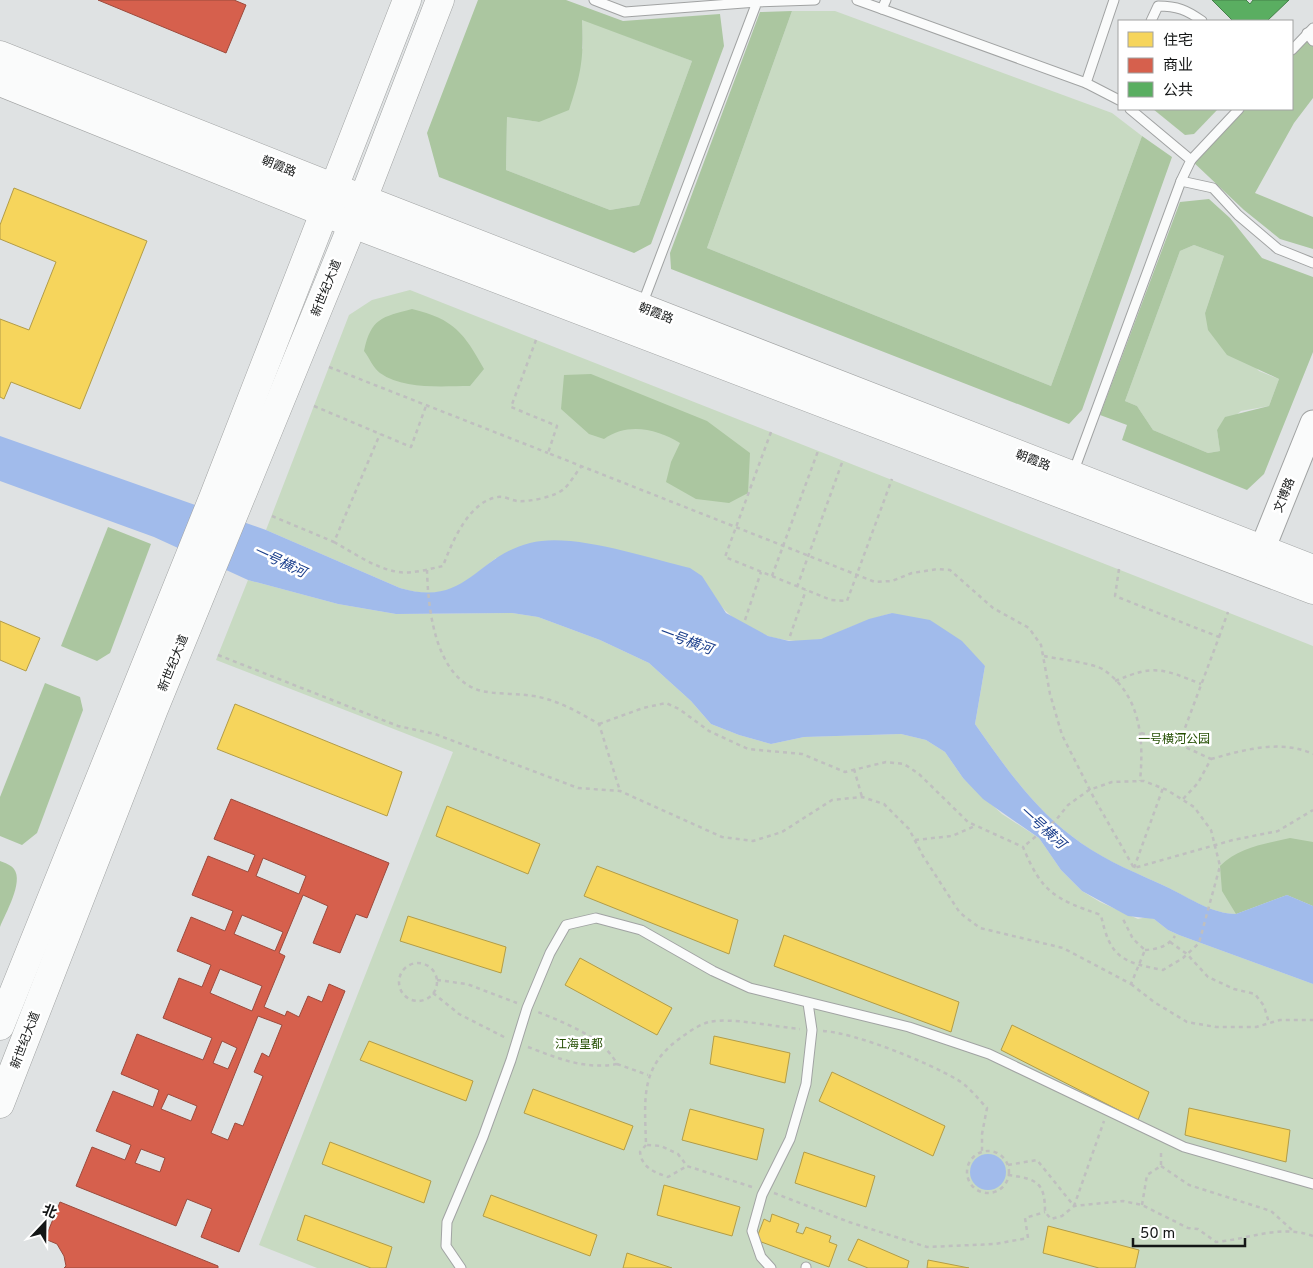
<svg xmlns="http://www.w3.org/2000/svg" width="1313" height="1268" viewBox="0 0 1313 1268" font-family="Overpass,'Noto Sans SC',sans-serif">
  <rect width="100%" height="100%" fill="#dfe2e3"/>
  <!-- green -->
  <g fill="#c8dac2">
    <path d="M792 11H835L1112 113 1142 136 1051 386 707 248Z"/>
    <path d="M582 19 692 61 639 205 610 210 506 170 507 117 539 122 583 48Z"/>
    <path d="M1194 245 1224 256 1205 313 1259 371 1279 379 1269 406 1241 411 1217 430 1220 451 1208 453 1153 430 1137 406 1125 401 1180 251Z"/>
    <path d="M410 290 1313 646V906L1287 895 1236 914C1213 914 1188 898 1169 888 1139 874 1107 862 1081 843 1036 812 1006 768 975 724L985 666 892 613C877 617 863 622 848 628 840 632 830 638 820 639 782 647 738 630 715 599L496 558C462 585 446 602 400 588L266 530 349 315 372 300Z"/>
    <path d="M248 580 338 604 396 614 512 613 538 617 600 640 649 663 691 701 711 724 739 735 771 744 804 737 901 734 926 740 945 752 963 778 1002 814 1039 838 1061 870 1082 891 1100 902 1138 919 1147 917 1154 919 1168 930 1179 935 1313 984V1268H317L259 1245 453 752 216 660Z"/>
  </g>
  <!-- forest -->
  <g fill="#abc6a0" fill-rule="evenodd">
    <path d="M478 0H566L623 21 720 14 724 46 651 244 634 253 439 177 427 133ZM582 20 692 61 639 205 610 210 506 170 507 117 539 122 569 110C581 74 584 58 582 20Z"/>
    <path d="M792 11 707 248 1051 386 1142 136 1172 157 1082 410 1069 424 671 269 670 253 760 12Z"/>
    <path d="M1313 28V98L1294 123 1255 193 1313 217V249L1280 239 1244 210 1191 160 1239 109H1292V50Z"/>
    <path d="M1153 109H1218L1194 134 1185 135Z"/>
    <path d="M1209 199 1230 218 1262 258 1313 277V352L1264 474 1247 490 1122 440 1127 425 1100 415 1180 202ZM1194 245 1224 256 1205 313 1208 330 1227 355 1279 379 1269 406 1225 417 1217 430 1220 451 1208 453 1153 430 1137 406 1125 401 1180 251Z"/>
    <path d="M412 309C454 319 464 333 484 369L470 386C442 386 404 390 380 373 373 368 369 357 364 351 371 318 382 317 412 309Z"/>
    <path d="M591 374 707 421 750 453 748 493 729 503 696 499 666 482 671 462 680 443C657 429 628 422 604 439L589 434 561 409 564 375Z"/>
    <path d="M108 527 151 544 110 653 97 661 61 646Z"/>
    <path d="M45 683 80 697 83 710 37 833 22 845 0 836V797Z"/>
    <path d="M1290 838 1313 842V906L1287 895 1236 914 1222 891 1220 866C1239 847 1264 844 1290 838Z"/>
    <path d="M0 861C5 863 11 865 14 869 24 882 5 914 0 927Z"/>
  </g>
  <!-- water -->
  <g fill="#a1bbeb">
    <path d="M0 436 266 530 400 588C467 608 474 557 530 543 573 532 646 558 690 568L702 576 726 613 768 636 789 641 821 639 869 619 892 613 930 620 962 641 985 666 975 724C1006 768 1036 812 1081 843 1108 862 1139 874 1169 888 1189 898 1213 914 1236 914L1287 895 1313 906V984L1179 935 1168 930 1154 919 1128 916 1082 891 1061 870 1039 838 983 799 963 778 945 752 926 740 901 734 804 737 771 744 739 735 711 724 691 701 649 663 600 640 538 617 512 613 396 614 338 604 248 580 154 537 0 481Z"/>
    <circle cx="988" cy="1172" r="18"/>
  </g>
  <!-- homes -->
  <g fill="#f6d55c" stroke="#b29c47">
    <path d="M14 188 147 241 80 409 11 382 4 399 0 397V319L29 330 56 262 0 239V225Z"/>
    <path d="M0 621 40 638 26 671 0 660Z"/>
    <path d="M235 704 402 772 387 816 217 749Z"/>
    <path d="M447 806 540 844 528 874 436 836Z"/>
    <path d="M597 866 738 920 729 954 584 896Z"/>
    <path d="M408 916 506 947 501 973 400 941Z"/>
    <path d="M784 935 959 1002 951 1032 774 966Z"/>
    <path d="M580 958 672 1008 657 1035 565 985Z"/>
    <path d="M1012 1025 1149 1092 1138 1120 1001 1050Z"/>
    <path d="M714 1036 790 1053 785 1083 710 1064Z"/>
    <path d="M369 1041 473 1081 466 1101 360 1060Z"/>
    <path d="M832 1072 945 1126 933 1156 819 1101Z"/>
    <path d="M533 1089 633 1126 624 1150 524 1113Z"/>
    <path d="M1189 1108 1290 1130 1286 1162 1185 1135Z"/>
    <path d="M690 1109 764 1129 757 1160 682 1140Z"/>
    <path d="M330 1142 431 1181 424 1203 322 1164Z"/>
    <path d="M804 1152 875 1176 866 1207 795 1183Z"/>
    <path d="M664 1185 740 1207 732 1236 657 1215Z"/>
    <path d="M491 1195 597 1235 590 1256 483 1216Z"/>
    <path d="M772 1214 799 1224 796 1232 803 1234 806 1227 831 1236 829 1242 837 1245 829 1267 756 1240 764 1219 770 1222Z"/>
    <path d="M305 1215 392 1247 386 1268H371L297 1240Z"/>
    <path d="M1048 1226 1139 1250 1135 1268H1099L1043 1253Z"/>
    <path d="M858 1239 909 1261 907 1268H868L848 1260Z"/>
    <path d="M627 1253 672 1268H623Z"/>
    <path d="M928 1260 969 1268H927Z"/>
  </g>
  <!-- shops -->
  <g fill="#d6604d" stroke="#9c4a3c" fill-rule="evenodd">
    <path d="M98 0H234L246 5 226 53Z"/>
    <path d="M231 799 389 863 367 918 356 914 340 953 313 943 328 906 303 895 279 953 285 956 264 1007 285 1016 287 1011 299 1017 308 996 322 1002 329 984 345 991 239 1252 201 1237 212 1209 187 1199 176 1226 76 1186 92 1147 125 1160 131 1145 96 1131 113 1091 153 1107 159 1090 121 1074 137 1034 203 1060 212 1038 163 1018 179 978 202 987 211 965 177 951 191 917 225 931 233 911 192 895 208 856 248 872 255 855 214 839ZM263 858 306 876 299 894 256 876ZM242 915 283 932 275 951 234 934ZM220 969 262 986 252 1011 210 993ZM258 1016 282 1025 269 1057 262 1053 254 1072 263 1076 243 1126 235 1123 228 1140 211 1133ZM222 1041 237 1048 228 1069 213 1063ZM168 1094 197 1106 191 1121 161 1109ZM141 1149 165 1158 160 1172 135 1163Z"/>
    <path d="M60 1202 218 1266V1268H64L66 1266 64 1256 57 1244 45 1239Z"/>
  </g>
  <!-- public -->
  <path fill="#5aae61" stroke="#45804a" d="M1212 0H1246L1250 4 1253 0H1289L1267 21H1233Z"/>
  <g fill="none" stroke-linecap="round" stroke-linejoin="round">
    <!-- lane casing -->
    <g stroke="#a1a3a3" stroke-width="11">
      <g id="lane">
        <path d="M594 0 625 12 757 2V0"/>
        <path d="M857 0 882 9 886 0"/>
        <path d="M1114 0 1086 83 1119 100"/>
        <path d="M882 9 1086 83"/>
        <path d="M1151 21 1158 6C1177 6 1187 10 1202 21"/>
        <path d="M1307 33 1313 41"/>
        <path d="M1292 50 1313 28"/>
        <path d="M1191 160 1239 109"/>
        <path d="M1181 181 1213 188 1238 215 1278 249 1313 263"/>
        <path d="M642 305 757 2 815 0"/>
        <path d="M1073 473 1181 181 1191 160 1130 109"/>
        <path d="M461 1268 446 1246 447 1222 483 1137 511 1060 527 1008 550 953 566 925 596 918 641 930 713 971 750 988 909 1027 989 1054 1184 1147 1313 1184"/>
        <path d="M771 1268 761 1257 752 1231 762 1195 790 1139 806 1084 812 1030 808 1003"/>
        <path d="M806 1268V1267"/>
      </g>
    </g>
    <!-- secondary casing -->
    <g stroke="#a1a3a3" stroke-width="27">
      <path id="secondary" d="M1255 567 1313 423"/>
    </g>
    <!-- primary casing -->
    <g stroke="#a1a3a3" stroke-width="29">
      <g id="primary">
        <path d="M0 55 363 199 1313 569"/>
        <path d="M0 82 353 224 1313 590"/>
        <path d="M0 1026 213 498 407 0"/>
        <path d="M0 1104 154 709 363 199 440 0"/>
      </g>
    </g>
    <!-- path -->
    <g stroke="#bfbfbf" stroke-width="2.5" stroke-dasharray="4 4" stroke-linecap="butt">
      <path d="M536 340 511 407 557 426 548 453 875 582 892 581 912 573 938 569 950 570 993 608 1029 628 1041 645 1050 694 1062 735 1094 798 1134 868 1233 840 1278 831 1313 810"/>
      <path d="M329 367 548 453"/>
      <path d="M314 406 411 447 426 406"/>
      <path d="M771 432 725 557 831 600 847 601 892 479"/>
      <path d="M272 516 334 542 380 434"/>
      <path d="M334 542C354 553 376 569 399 572 413 574 429 569 443 566 452 542 469 501 498 497 504 496 511 500 517 501 529 502 556 497 565 488 571 482 575 474 581 467"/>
      <path d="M1119 569 1115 596 1219 637 1179 744"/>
      <path d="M427 570C428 609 435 675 478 690 494 695 522 693 539 697 561 702 580 713 599 724L620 791"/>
      <path d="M772 576 818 451"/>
      <path d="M797 587 843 460"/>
      <path d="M745 620 761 572"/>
      <path d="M790 636 806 590"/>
      <path d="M1219 637 1228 612"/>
      <path d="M218 655 398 726 435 734 578 788 620 791 722 837 753 841 782 832 832 800 862 797 884 804 909 829 923 856 960 913 980 928 1063 948 1131 984 1145 950 1133 939 1122 917"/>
      <path d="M1044 656C1057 659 1094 663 1104 670 1141 696 1144 740 1140 781"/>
      <path d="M1115 681C1155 664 1163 669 1201 684"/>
      <path d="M599 724 643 708 666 703 679 709 709 731 748 749 802 754 845 772 886 762 904 764 919 774 968 822 1023 847C1042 893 1055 899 1101 915 1110 958 1122 962 1163 970L1183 958 1199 943 1220 866 1211 830 1194 807 1167 790 1144 781 1112 782 1089 790 1068 805 1056 820 1023 847"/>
      <path d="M1141 733 1170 740 1211 759 1198 783 1183 799"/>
      <path d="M1211 759C1244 750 1280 739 1313 754"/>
      <path d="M854 769 862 797"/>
      <path d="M915 840 952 836 975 826"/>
      <path d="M1134 868 1163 788"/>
      <path d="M1170 942 1187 954 1208 977 1234 989 1255 994 1264 1006 1269 1023"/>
      <path d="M1145 950C1158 949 1167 947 1175 936"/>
      <circle cx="418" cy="982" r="19"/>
      <path d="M437 980 467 984 517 1003"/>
      <path d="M1131 984 1154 1002 1187 1022 1216 1027H1256L1280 1020H1313"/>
      <path d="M433 993 459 1014 506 1038"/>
      <path d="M823 1031C856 1033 927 1062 956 1079 968 1085 978 1099 987 1108L982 1134V1152"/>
      <path d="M528 1047C557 1058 585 1070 617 1064 603 1037 565 1023 538 1012"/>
      <path d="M617 1064 648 1075"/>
      <path d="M646 1145 640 1152C642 1168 654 1172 668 1177L687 1166"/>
      <circle cx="988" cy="1172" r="21"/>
      <path d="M1008 1165 1037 1160 1074 1206 1104 1121"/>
      <path d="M1161 1166 1189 1185 1271 1211 1292 1230"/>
      <path d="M1008 1175C1037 1179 1045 1182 1045 1212L1051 1219 1062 1216 1074 1206 1123 1201 1142 1205 1188 1228 1198 1229 1216 1242C1250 1239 1280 1224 1313 1236"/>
      <path d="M752 1187 687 1166 678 1154 661 1146 646 1145C645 1101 639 1068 679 1039 687 1033 698 1025 709 1022 731 1017 776 1027 800 1029"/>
      <path d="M774 1193 849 1222 927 1247 995 1244 1028 1238 1025 1218 1045 1212"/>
      <path d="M1142 1205 1147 1175 1161 1166V1149"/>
    </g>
    <!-- lane -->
    <use href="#lane" stroke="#fafbfb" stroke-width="9"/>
    <!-- secondary -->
    <use href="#secondary" stroke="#fafbfb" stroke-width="25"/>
    <!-- primary -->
    <use href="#primary" stroke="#fafbfb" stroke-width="28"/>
  </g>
  <g text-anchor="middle" stroke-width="5" stroke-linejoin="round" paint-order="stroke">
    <!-- street labels -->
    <g font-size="12" fill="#141616" stroke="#fff">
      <text transform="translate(279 166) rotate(22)" y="4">朝霞路</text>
      <text transform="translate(326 288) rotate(-68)" y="4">新世纪大道</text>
      <text transform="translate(656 313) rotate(21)" y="4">朝霞路</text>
      <text transform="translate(1033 460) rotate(21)" y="4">朝霞路</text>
      <text transform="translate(1284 495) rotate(-68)" y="4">文博路</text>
      <text transform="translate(173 663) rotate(-68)" y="4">新世纪大道</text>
      <text transform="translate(25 1040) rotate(-69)" y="4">新世纪大道</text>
    </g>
    <!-- park labels -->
    <g font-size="12" fill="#254f03" stroke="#fff">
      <text x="1174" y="743">一号横河公园</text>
      <text x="579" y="1048">江海皇都</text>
    </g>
    <!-- water labels -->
    <g font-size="14" font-style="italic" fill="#183c8a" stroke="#fff">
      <text transform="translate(280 561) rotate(25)" y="5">一号横河</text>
      <text transform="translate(686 640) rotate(20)" y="5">一号横河</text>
      <text transform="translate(1043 827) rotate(42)" y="5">一号横河</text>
    </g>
  </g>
  <!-- legend -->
  <rect x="1118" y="20" width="175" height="90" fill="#ffffff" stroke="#a1a2a2"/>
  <rect x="1128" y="32" width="25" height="15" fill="#f6d55c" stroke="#a1a2a2"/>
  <text x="1163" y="45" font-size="15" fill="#141616">住宅</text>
  <rect x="1128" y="58" width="25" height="15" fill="#d6604d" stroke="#a1a2a2"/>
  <text x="1163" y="70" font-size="15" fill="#141616">商业</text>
  <rect x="1128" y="82" width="25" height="15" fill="#5aae61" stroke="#a1a2a2"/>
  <text x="1163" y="95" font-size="15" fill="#141616">公共</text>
  <!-- north arrow -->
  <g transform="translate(45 1223) rotate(22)" stroke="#ffffff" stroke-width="4" paint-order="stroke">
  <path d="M0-4L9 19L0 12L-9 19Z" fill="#141616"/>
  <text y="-8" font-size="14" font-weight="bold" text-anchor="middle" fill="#141616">北</text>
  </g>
  <!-- scale -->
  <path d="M1133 1238v8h112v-8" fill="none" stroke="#141616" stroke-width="2.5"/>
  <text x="1140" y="1238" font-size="15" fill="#141616" stroke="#ffffff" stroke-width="4" paint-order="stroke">50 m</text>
</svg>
